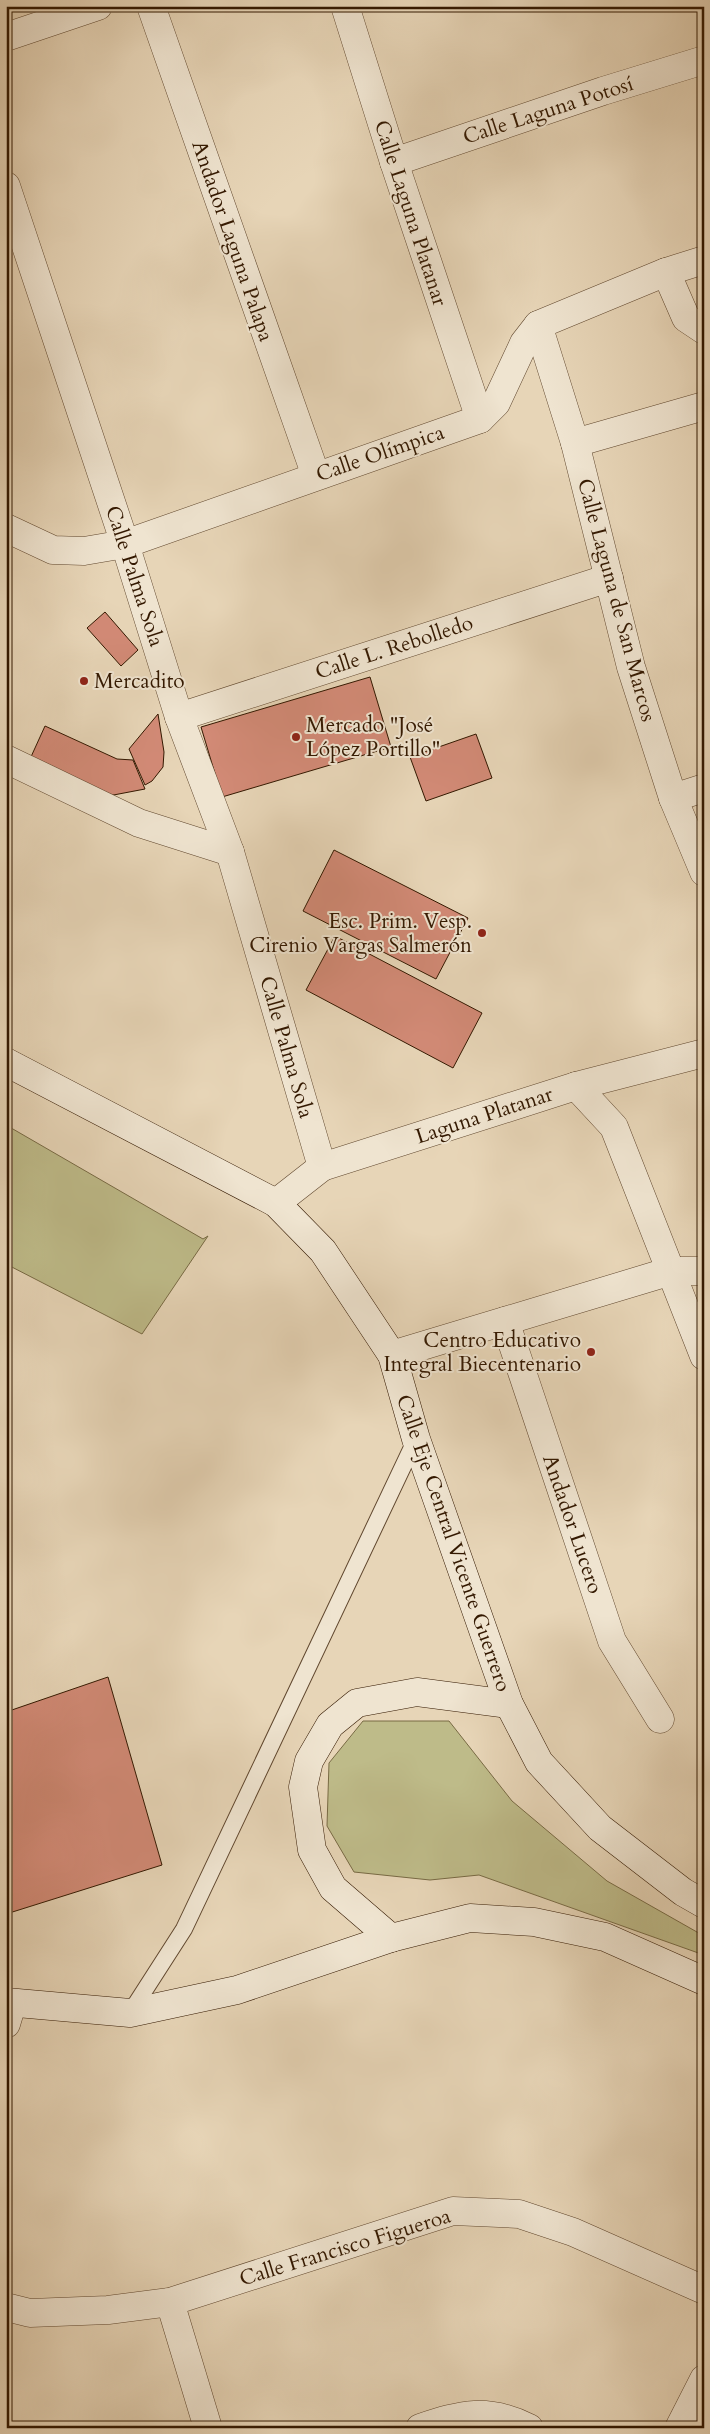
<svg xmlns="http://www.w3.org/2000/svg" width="710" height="2434" viewBox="0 0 710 2434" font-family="Cardo,serif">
  <rect width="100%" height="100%" fill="#e7d5b7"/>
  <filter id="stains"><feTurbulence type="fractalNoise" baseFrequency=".004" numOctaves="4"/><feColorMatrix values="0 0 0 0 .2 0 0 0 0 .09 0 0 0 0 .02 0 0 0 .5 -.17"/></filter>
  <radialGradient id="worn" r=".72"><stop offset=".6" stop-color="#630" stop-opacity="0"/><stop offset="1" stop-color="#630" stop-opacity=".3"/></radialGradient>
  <!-- green -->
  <g fill="#bebb89" stroke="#786a44">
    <path d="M6 1125 203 1239 208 1236 142 1334 6 1264Z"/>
    <path d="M363 1721H449L512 1801 607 1881 704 1936V1955L479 1875 430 1880 354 1872 327 1826 329 1763Z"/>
  </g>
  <!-- building -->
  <g fill="#d28a76" stroke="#331800">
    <path d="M105 612 138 650 121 666 87 628Z"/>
    <path d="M370 677 391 747 222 797 201 727Z"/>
    <path d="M158 714 164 752 163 767 152 781 145 785 129 749Z"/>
    <path d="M45 726 117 759 133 760 145 789 103 797 30 759Z"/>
    <path d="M476 734 492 778 426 801 410 757Z"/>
    <path d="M334 850 468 918 436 979 303 911Z"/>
    <path d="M335 936 482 1013 453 1068 306 990Z"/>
    <path d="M108 1677 162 1865 6 1914V1712Z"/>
  </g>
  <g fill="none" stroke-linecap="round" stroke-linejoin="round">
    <!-- service casing -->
    <g stroke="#60472e" stroke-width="18">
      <path id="service" d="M130 2013 184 1929 416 1439"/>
    </g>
    <!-- minor casing -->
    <g stroke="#60472e" stroke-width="29">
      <g id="minor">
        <path d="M151 6 316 476"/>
        <path d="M345 6 394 162 480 419"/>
        <path d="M6 37 98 6"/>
        <path d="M394 162 603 91 704 60"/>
        <path d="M6 186 125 544 179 717 230 852 322 1167"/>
        <path d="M666 272 686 318 704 330"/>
        <path d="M538 325 575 443 631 667 673 798 704 872"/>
        <path d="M575 443 704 406"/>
        <path d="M6 528 53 550 84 551 125 544 480 419 496 403 524 343 538 325 666 272 704 260"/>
        <path d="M179 717 609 578"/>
        <path d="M6 759 139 823 230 852"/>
        <path d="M673 798 704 788"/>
        <path d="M576 1086 614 1127 704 1356"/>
        <path d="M276 1203 322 1167 576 1086 704 1053"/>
        <path d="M505 1321 612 1641 660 1719"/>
        <path d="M392 1355 671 1271H704"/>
        <path d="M6 2024 12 2004"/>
        <path d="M170 2302 208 2428"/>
        <path d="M6 2307 30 2313 108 2310 170 2302 453 2211 519 2214 573 2232 704 2290"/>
        <path d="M420 2428C462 2414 487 2407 529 2428"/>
        <path d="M679 2428 704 2379"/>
      </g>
    </g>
    <!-- secondary casing -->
    <g stroke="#331800" stroke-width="29">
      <g id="secondary">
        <path d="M6 1062 276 1203 323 1251 392 1355 416 1439 509 1704 539 1762 600 1828 683 1892 704 1904"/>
        <path d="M391 1938 333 1888 312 1850 303 1787 309 1761 330 1725 357 1703 417 1692 509 1704"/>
        <path d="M6 2002 130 2013 237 1990 391 1938 470 1918 534 1922 605 1937 704 1981"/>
      </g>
    </g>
    <!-- service -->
    <use href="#service" stroke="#efe4d0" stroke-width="16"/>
    <!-- minor -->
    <use href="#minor" stroke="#efe4d0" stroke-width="28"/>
    <!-- secondary -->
    <use href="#secondary" stroke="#efe4d0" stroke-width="28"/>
  </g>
  <!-- markers -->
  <g fill="#8f2418" stroke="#efe4d0" stroke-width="2">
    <circle cx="84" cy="681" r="5"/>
    <circle cx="296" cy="737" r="5"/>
    <circle cx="482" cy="933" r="5"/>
    <circle cx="591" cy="1352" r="5"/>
  </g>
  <g text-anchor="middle" stroke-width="4" stroke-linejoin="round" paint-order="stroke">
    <!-- street labels -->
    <g font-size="21" fill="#331800" stroke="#efe4d0">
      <text transform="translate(548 110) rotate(-18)" y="7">Calle Laguna Potosí</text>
      <text transform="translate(411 213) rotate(72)" y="7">Calle Laguna Platanar</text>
      <text transform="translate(233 241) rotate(71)" y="7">Andador Laguna Palapa</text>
      <text transform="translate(380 453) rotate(-19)" y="7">Calle Olímpica</text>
      <text transform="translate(135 576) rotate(72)" y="7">Calle Palma Sola</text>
      <text transform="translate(617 600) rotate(75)" y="7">Calle Laguna de San Marcos</text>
      <text transform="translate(394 647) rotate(-18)" y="7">Calle L. Rebolledo</text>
      <text transform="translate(287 1047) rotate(74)" y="7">Calle Palma Sola</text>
      <text transform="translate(484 1115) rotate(-18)" y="7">Laguna Platanar</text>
      <text transform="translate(573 1524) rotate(71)" y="7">Andador Lucero</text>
      <text transform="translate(454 1543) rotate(71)" y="7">Calle Eje Central Vicente Guerrero</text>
      <text transform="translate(345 2247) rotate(-17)" y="7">Calle Francisco Figueroa</text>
    </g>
    <!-- poi labels -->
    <g font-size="21" fill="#331800" stroke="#efe4d0" text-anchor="start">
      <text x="94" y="688">Mercadito</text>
      <text x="306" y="732">Mercado "José<tspan x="306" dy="24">López Portillo"</tspan></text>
      <text x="472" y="928" text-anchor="end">Esc. Prim. Vesp.<tspan x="472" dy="24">Cirenio Vargas Salmerón</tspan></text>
      <text x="581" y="1347" text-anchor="end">Centro Educativo<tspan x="581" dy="24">Integral Biecentenario</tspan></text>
    </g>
  </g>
  <!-- margin -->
  <rect width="710" height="2434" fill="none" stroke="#e7d5b7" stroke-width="25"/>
  <rect x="8" y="8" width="695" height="2419" fill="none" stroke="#331800" stroke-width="2.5"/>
  <rect x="12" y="12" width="685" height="2409" fill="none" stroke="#331800"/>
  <rect width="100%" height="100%" filter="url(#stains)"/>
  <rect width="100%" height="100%" fill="url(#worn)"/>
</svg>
